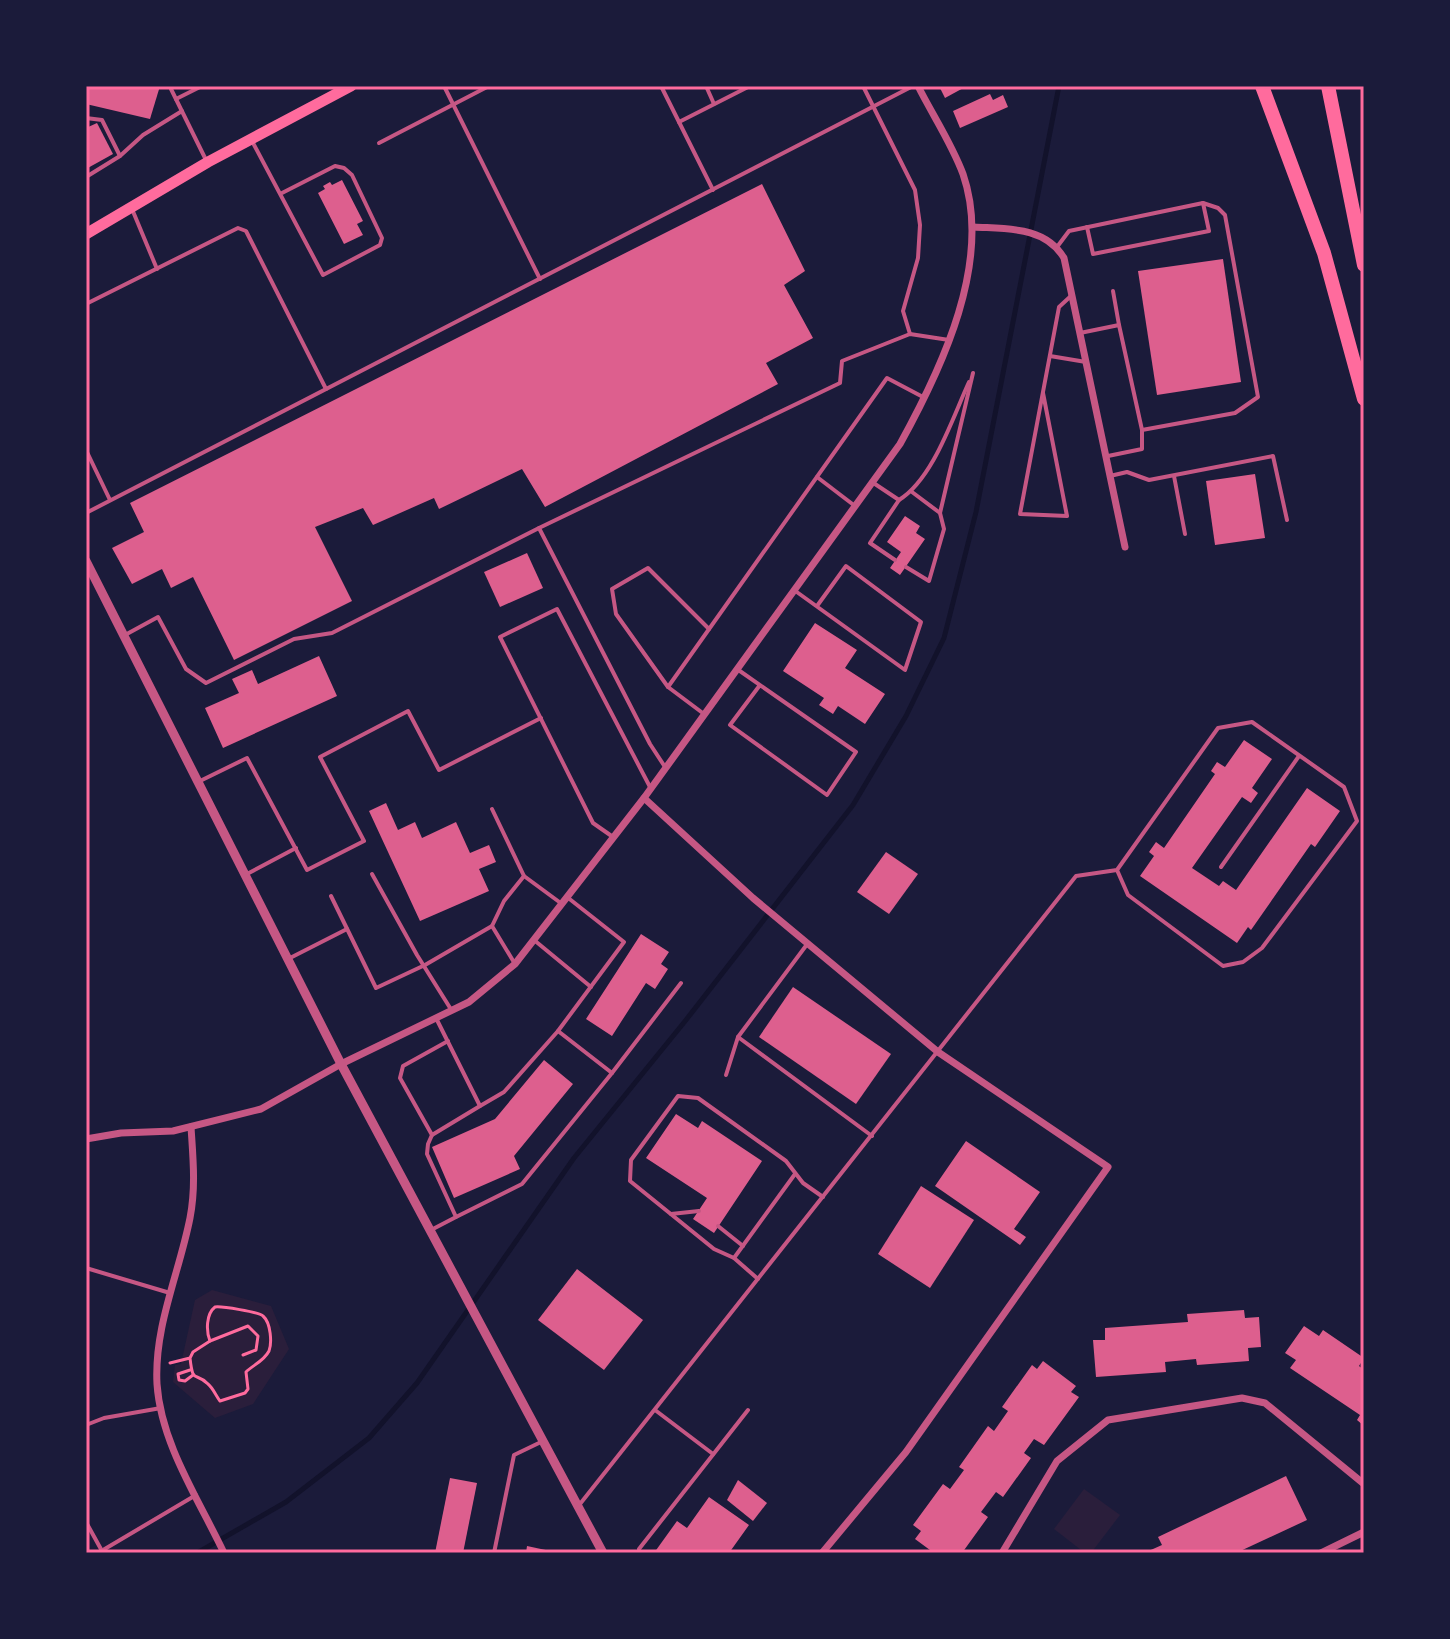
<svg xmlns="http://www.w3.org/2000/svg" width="1450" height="1639" viewBox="0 0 1450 1639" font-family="'IBM Plex Sans',sans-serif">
  <rect width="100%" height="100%" fill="#1b1b3a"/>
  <!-- green -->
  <g fill="#2a1e3b">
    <path d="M212 1290 271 1306 289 1349 253 1404 215 1418 173 1382 175 1365 181 1364 195 1300Z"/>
    <path d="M1084 1489 1120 1515 1091 1553H1085L1054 1529Z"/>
  </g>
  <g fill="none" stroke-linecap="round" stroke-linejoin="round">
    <!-- stream -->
    <path stroke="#12122b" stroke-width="5" d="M197 1553 286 1502 369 1438 417 1383 574 1158 686 1020 853 805 906 716 944 638 976 512 1059 86"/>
  </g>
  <!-- building -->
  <g fill="#dd5f8e">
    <path d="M86 86H160L150 119 86 104Z"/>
    <path d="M939 86H967L945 98Z"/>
    <path d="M990 94 993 100 1003 95 1008 107 960 128 953 111Z"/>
    <path d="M97 123 113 154 86 169V128Z"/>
    <path d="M342 180 363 221 357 224 363 235 344 244 318 193 325 189 323 186 330 182 332 185Z"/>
    <path d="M762 184 805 271 784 285 813 338 766 363 778 384 545 507 522 469 439 509 434 498 373 525 363 508 315 527 352 601 234 660 193 577 171 588 162 569 132 584 112 548 144 532 130 503Z"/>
    <path d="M1223 259 1241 382 1157 395 1138 271Z"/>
    <path d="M1255 474 1265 538 1215 545 1206 481Z"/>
    <path d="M905 516 920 526 916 533 925 539 900 575 890 568 901 552 887 542Z"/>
    <path d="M527 553 543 588 500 607 484 572Z"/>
    <path d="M815 623 857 650 845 668 885 694 865 724 838 706 833 714 819 705 824 698 783 671Z"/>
    <path d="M319 656 337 696 223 748 205 708 239 693 232 679 252 670 258 684Z"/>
    <path d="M1244 740 1272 759 1252 788 1258 793 1251 803 1242 797 1192 868 1219 886 1223 881 1236 890 1307 788 1340 811 1315 847 1311 844 1251 930 1248 927 1237 943 1140 876 1154 856 1149 852 1156 842 1164 848 1215 774 1211 771 1217 762 1225 767Z"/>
    <path d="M386 803 398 830 415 822 422 838 456 822 470 853 489 845 496 862 479 869 489 891 420 921 369 811Z"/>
    <path d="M886 852 918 874 889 914 857 892Z"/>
    <path d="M641 934 669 952 661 964 668 969 655 989 646 983 612 1036 586 1019Z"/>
    <path d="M793 987 891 1054 856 1104 759 1037Z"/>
    <path d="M544 1060 573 1084 514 1156 520 1169 454 1198 432 1147 495 1119Z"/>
    <path d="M676 1114 698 1128 702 1121 762 1161 714 1233 693 1219 707 1198 646 1158Z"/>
    <path d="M966 1141 1040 1192 1014 1229 1026 1237 1020 1245 935 1186Z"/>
    <path d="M921 1186 974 1220 930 1288 878 1254Z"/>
    <path d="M577 1269 643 1320 604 1370 538 1320Z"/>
    <path d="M1244 1310 1245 1318 1259 1317 1261 1347 1248 1348 1249 1361 1197 1365 1196 1359 1165 1362 1166 1372 1096 1377 1093 1340H1105V1328L1188 1322 1187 1314Z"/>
    <path d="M1304 1326 1319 1336 1323 1330 1364 1358 1359 1366 1364 1370V1426L1357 1420 1360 1415 1290 1368 1296 1360 1285 1353Z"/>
    <path d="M1043 1361 1076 1386 1071 1392 1079 1397 1044 1445 1034 1439 1024 1453 1031 1458 1003 1497 996 1492 981 1512 988 1517 962 1553 950 1550 948 1553H934L915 1539 921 1531 913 1525 943 1484 950 1489 964 1470 959 1467 988 1426 994 1431 1008 1411 1002 1407 1032 1365 1037 1369Z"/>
    <path d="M1286 1476 1307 1520 1236 1553H1144L1162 1545 1158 1537Z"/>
    <path d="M450 1478 477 1483 463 1553H435Z"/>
    <path d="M738 1480 767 1503 753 1521 727 1500Z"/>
    <path d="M709 1497 749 1525 729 1553H654L677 1521 687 1528Z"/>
    <path d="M527 1546 555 1552V1553H526Z"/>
  </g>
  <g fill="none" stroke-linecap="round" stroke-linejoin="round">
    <!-- path -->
    <g stroke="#ff6b9d" stroke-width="3">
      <path d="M210 1341 248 1326 258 1336 256 1350 243 1355"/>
      <path d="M170 1363 190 1358 193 1352 210 1341C206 1331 206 1314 215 1307 221 1306 259 1312 263 1316 271 1323 272 1343 269 1351 264 1361 253 1365 246 1372L248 1389 245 1393 220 1401C216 1396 213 1388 208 1384 195 1371 193 1385 190 1358"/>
      <path d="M190 1370 178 1374 179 1380 185 1381 193 1375"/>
    </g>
    <!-- service -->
    <g stroke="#c65784" stroke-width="4">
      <path d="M172 86 171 89 206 160"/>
      <path d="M444 86 540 279"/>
      <path d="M661 86 713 190"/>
      <path d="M706 86 714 104"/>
      <path d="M863 86 915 190 920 225 918 258 903 311 910 334"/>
      <path d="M176 99 202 86"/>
      <path d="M86 118 102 120 120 156"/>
      <path d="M679 122 750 86"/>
      <path d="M252 141 323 275 380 245 382 238 352 175 344 168 335 166 282 193"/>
      <path d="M379 143 489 86"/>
      <path d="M86 177 120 156 143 135 182 111"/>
      <path d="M132 209 157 269"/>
      <path d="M1087 227 1093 254 1209 231 1203 203"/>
      <path d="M1057 247 1069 231 1203 203 1218 208 1225 215 1258 397 1235 413 1142 430 1119 325 1080 333"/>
      <path d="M1113 291 1119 325"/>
      <path d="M86 304 238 228 246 231 326 389"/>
      <path d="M1050 356 1086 362"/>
      <path d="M1043 393 1067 516 1020 514 1059 307 1072 295"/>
      <path d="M86 450 110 500"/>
      <path d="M1108 456 1142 449V430"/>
      <path d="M1110 476 1127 472 1149 480 1273 456 1287 520"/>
      <path d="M1174 476 1185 534"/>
      <path d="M817 477 855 506"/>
      <path d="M872 482 899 500 870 543 895 560"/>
      <path d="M912 492 940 513"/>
      <path d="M899 500C933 479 952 419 969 382"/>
      <path d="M86 513 913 86"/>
      <path d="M906 567 929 581 944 529 940 513 973 373"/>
      <path d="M794 590 905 670 921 622 846 566 817 606"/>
      <path d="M125 635 158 617 186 669 206 683 294 639 332 633 539 528"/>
      <path d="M737 669 856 752 827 795 730 725 760 685"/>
      <path d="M668 687 616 614 612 589 648 568 709 629"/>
      <path d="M704 714 668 687 887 378 923 397"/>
      <path d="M665 767 650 744 539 528 840 383 842 361 910 334 949 340"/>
      <path d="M200 781 247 758 307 870 364 841 320 757 408 711 439 770 541 718"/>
      <path d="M492 809 524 876 562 904"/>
      <path d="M613 837 593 823 500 637 557 609 650 787"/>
      <path d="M1221 867 1299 756"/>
      <path d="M247 874 296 848"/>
      <path d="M372 874 417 955 452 1011"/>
      <path d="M331 896 376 988 425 965 492 926 504 901 524 876"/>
      <path d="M492 926 515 964"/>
      <path d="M534 940 591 987"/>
      <path d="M808 943 738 1037 872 1136"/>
      <path d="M290 958 347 929"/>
      <path d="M436 1018 480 1106 504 1092 558 1031 624 942 567 897"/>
      <path d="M558 1031 612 1073 681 983"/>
      <path d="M448 1041 403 1066 400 1078 432 1135 480 1106"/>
      <path d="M726 1075 738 1037"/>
      <path d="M671 1214 699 1211"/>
      <path d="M456 1217 522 1184 612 1073"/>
      <path d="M718 1226 743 1246"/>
      <path d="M431 1230 456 1217 427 1154 428 1144 432 1135"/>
      <path d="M734 1258 795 1174"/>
      <path d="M86 1268 170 1293"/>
      <path d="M758 1279 734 1258 714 1249 630 1181 631 1160 678 1096 698 1098 786 1161 803 1183 823 1197"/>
      <path d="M655 1410 713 1454"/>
      <path d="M86 1425 104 1418 161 1408"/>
      <path d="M580 1504 1076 876 1117 870 1218 728 1252 722 1344 787 1357 821 1262 948 1243 962 1223 966 1128 895 1117 870"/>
      <path d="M86 1522 102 1551"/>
      <path d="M639 1549 748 1410"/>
      <path d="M98 1553 196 1495"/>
      <path d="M494 1553 514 1455 541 1442"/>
    </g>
    <!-- minor -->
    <g stroke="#c65784" stroke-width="7">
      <path d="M974 227C1007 229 1045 226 1064 258L1125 547"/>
      <path d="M644 798 753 898 938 1052 1108 1167 906 1452 822 1553"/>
      <path d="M191 1127C193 1158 196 1187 190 1218 179 1274 154 1326 157 1384 161 1444 199 1500 224 1553"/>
      <path d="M86 1139 121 1133 173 1131 261 1109 341 1064 469 1002 515 964 644 798 900 444C942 368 993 261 963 174 952 144 932 114 918 86"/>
      <path d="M1002 1553 1057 1461 1108 1420 1242 1398 1265 1403 1364 1484"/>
      <path d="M1321 1553 1364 1532"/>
    </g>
    <!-- tertiary -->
    <path stroke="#c65784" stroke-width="9" d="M86 561 341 1064 603 1553"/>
    <!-- primary -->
    <path stroke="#ff6b9d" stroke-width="11" d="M86 234 208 162 351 86"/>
    <!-- motorway -->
    <g stroke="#ff6b9d" stroke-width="14">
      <path d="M1262 86 1324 253 1364 399"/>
      <path d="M1328 86 1364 265"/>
    </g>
  </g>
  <!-- border -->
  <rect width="1450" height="1639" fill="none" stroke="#1b1b3a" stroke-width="176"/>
  <rect x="88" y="88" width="1274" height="1463" fill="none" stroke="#ff6b9d" stroke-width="3"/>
</svg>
